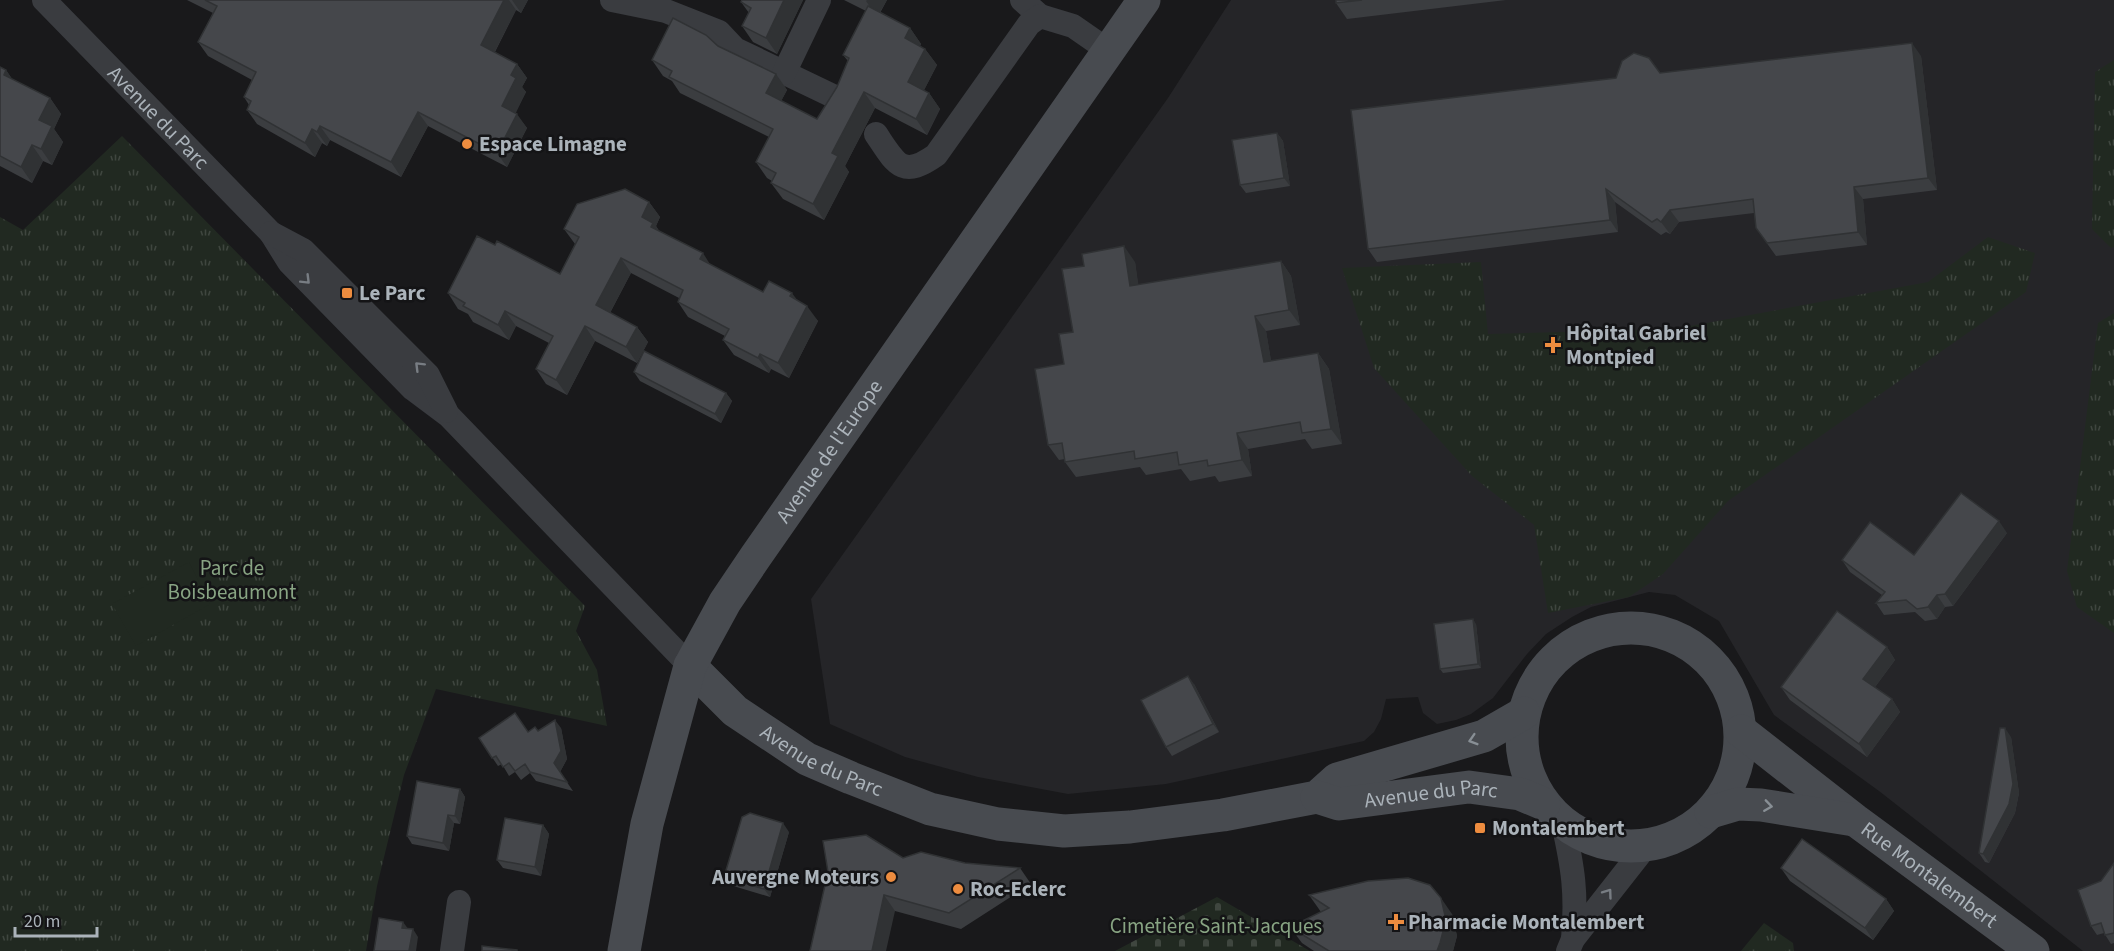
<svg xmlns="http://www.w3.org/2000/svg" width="2114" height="951" viewBox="0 0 2114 951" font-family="'Source Sans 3',sans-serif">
  <defs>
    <pattern id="grass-tufts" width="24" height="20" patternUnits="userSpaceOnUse" patternTransform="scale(1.5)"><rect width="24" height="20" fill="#212921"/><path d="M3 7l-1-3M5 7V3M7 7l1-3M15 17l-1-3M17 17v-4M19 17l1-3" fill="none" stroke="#3f463f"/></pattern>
    <pattern id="cemetery-stones" width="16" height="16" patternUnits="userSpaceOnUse" patternTransform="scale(1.5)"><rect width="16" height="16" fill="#212921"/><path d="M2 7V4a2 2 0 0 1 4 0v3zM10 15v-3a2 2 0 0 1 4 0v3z" fill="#3f463f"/></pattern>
  </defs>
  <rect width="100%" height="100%" fill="#19191b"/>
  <!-- built -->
  <path fill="#252528" d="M1231 0H2114V951H2083L1879 791 1774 715 1719 621 1675 595 1649 592 1591 607 1572 617 1546 634 1527 654 1493 698 1471 714 1456 720 1437 724 1423 713 1418 697 1386 699 1381 719 1374 732 1364 741 1166 784 1068 794 978 777 905 757 830 724 811 599 1168 98Z"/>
  <!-- grass -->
  <g fill="url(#grass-tufts)">
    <path d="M2114 60V247L2111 248 2092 229 2095 72Z"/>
    <path d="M122 136 585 606 576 631 597 670 607 726 436 689 404 775 377 886 366 951H0V217L23 230Z"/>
    <path d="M1988 237 2035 253 2026 292 1728 501 1663 574 1629 597 1548 613 1534 525 1472 476 1374 368 1342 268 1481 262 1488 334 1674 329 1928 282Z"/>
    <path d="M2114 313V633L2077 607 2067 571 2098 323Z"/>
    <path d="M1764 923 1793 943 1794 951H1741Z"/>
  </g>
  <!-- cemetery -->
  <path fill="url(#cemetery-stones)" d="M1217 897 1310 951H1115Z"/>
  <!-- garden -->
  <path fill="#212921" d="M189 562 210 604 136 646 112 604Z"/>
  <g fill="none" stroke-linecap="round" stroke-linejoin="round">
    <!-- street -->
    <g stroke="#3a3c40" stroke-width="24">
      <path id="s1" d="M44 0 271 233 289 262 413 389 449 416 690 666"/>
      <path d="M612 0 666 11 719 32 735 49 835 97"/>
      <path d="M1022 0 1040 16"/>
      <path d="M784 73 819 0"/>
      <path d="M876 134C896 164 902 179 936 155L1029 24 1040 16 1073 26 1109 51"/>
      <path d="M271 233 303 250 428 375 446 411"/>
      <path d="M1563 823C1573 868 1577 893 1573 939"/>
      <path d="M452 951 459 902"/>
      <path d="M1568 951 1573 939 1646 846"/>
    </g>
    <!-- secondary -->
    <g stroke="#484b50" stroke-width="33">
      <circle cx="1631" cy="737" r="109"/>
      <path id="s2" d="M690 666 735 711 807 759 851 778 930 809 998 824 1064 831 1130 827 1223 815 1317 797 1337 779 1484 736 1524 713"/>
      <path id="s3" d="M1741 731 1855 820 2033 951"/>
      <path id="s4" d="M1317 797 1339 804 1469 787 1520 794 1544 804"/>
      <path d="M1711 812 1738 804 1761 805 1854 820"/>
      <path id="s5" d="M624 951 647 824 690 666 725 602 756 556 1144 0"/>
    </g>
  </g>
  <!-- wall -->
  <g fill="#3b3d40">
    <path d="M187 0H528L521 13 516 10 495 52 517 64 527 78 522 87 526 92 515 113 527 128 507 167 428 126 401 177 330 140 327 146 322 143 315 157 257 124 247 110 249 105 244 97 252 80 208 56 198 42 213 13Z"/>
    <path d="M742 0H803L777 54 753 42 742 26 749 13 741 2Z"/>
    <path d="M844 0H887L880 13 910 28 921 44 920 46 925 49 937 65 924 90 929 93 940 109 927 135 875 108 845 166 849 172 824 220 783 199 771 183 772 181 767 178 756 162 769 137 680 93 672 81 663 76 652 60 718 46 776 74 787 90 781 101 817 119 837 87 848 61 843 55 866 11Z"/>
    <path d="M1336 0H1506L1347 19 1336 3Z"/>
    <path d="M1921 56 1937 190 1863 199 1867 245 1776 256 1756 228 1754 213 1679 222 1670 234 1666 232 1661 235 1615 202 1618 232 1377 262 1368 249 1660 73Z"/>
    <path d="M0 67 6 70 12 79 50 98 61 114 54 129 63 142 52 165 43 161 32 183 0 166Z"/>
    <path d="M1277 133 1283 141 1290 186 1246 193 1240 185Z"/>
    <path d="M649 202 660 217 656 226 659 231 711 265 763 292 798 301 818 321 789 378 771 369 769 373 734 355 723 340 725 336 688 317 678 302 679 298 631 273 610 313 637 327 648 342 637 363 595 341 567 395 546 384 536 369 549 343 516 326 509 340 473 322 468 314 458 309 448 293 495 245 560 274 575 244 564 229Z"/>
    <path d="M1281 261 1291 276 1300 325 1266 331 1271 361 1318 353 1329 369 1342 444 1312 449 1305 439 1248 449 1252 476 1219 482 1215 476 1190 481 1181 469 1146 475 1140 467 1076 477 1065 462V459L1059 460 1048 445 1064 364 1135 262 1138 285Z"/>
    <path d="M634 372 726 393 732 401 721 423 640 381Z"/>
    <path d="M2007 533 1953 606 1945 607 1937 619 1925 621 1915 612 1884 615 1876 603 1882 595 1850 572 1842 560 1914 555Z"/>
    <path d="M1476 624 1481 668 1443 673 1440 669Z"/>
    <path d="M1887 647 1895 660 1875 687 1892 699 1900 712 1867 757 1790 700 1781 687Z"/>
    <path d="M1194 684 1219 732 1172 756 1166 747Z"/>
    <path d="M561 728 567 759 560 772 573 791 536 781 530 773 521 780 515 772 509 776 502 764 498 766 479 738Z"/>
    <path d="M2011 737 2019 793 2015 813 1989 863 1985 862 1979 853Z"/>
    <path d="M460 789 465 797 460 824 454 823 449 851 412 844 407 836Z"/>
    <path d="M543 825 549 834 541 876 503 868 497 860Z"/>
    <path d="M789 832 770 897 730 885 724 877Z"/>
    <path d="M903 858 1020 868 1031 884 961 929 895 911 810 951Z"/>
    <path d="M2114 863V943L2111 944 2104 933 2097 935 2091 926 2101 881Z"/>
    <path d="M1781 868 1886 899 1894 911 1873 940 1790 881Z"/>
    <path d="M1309 895 1452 914 1457 936 1453 951H1314L1302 943 1290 927 1321 912Z"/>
  </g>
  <!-- shaded-wall -->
  <g fill="#303234">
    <path d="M504 0H509L516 10 491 59 481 45Z"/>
    <path d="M512 0H528L521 13Z"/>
    <path d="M784 0H803L777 54 766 38Z"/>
    <path d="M867 0H887L877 17 866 1Z"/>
    <path d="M910 28 921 44 916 54 905 38Z"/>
    <path d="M1912 43 1921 56 1937 190 1928 178Z"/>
    <path d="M925 49 937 65 920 98 908 82Z"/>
    <path d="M517 64 527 78 522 87 526 92 512 121 502 106 511 75Z"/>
    <path d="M6 70 17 86 4 75Z"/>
    <path d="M776 74 787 90 777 109 766 93Z"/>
    <path d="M864 92 875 108 845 166 849 172 824 220 813 204 832 153Z"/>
    <path d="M929 93 940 109 927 135 916 119Z"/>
    <path d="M50 98 61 114 54 129 63 142 52 165 41 149 39 120Z"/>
    <path d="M418 112 428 126 401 177 391 162Z"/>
    <path d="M517 114 527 128 507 167 497 153Z"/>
    <path d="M320 126 330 140 327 146 317 132Z"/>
    <path d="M312 129 322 143 315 157 305 143Z"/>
    <path d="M1277 133 1283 141 1290 186 1284 178Z"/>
    <path d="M32 145 43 161 32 183 21 167Z"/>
    <path d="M1854 187 1863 199 1867 245 1858 232Z"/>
    <path d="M1606 189 1615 202 1618 232 1610 220Z"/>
    <path d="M649 202 660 217 656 226 664 238 653 230 642 217Z"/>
    <path d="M1670 210 1679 222 1670 234 1661 222Z"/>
    <path d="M1124 246 1135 262 1141 301 1130 286Z"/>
    <path d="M703 253 713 269 700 259Z"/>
    <path d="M621 258 631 273 606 320 596 305Z"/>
    <path d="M1281 261 1291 276 1300 325 1289 310Z"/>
    <path d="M792 293 803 308 790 296Z"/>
    <path d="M807 306 818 321 789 378 778 363Z"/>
    <path d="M505 311 516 326 509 340 498 325Z"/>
    <path d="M1255 316 1266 331 1274 378 1264 362Z"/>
    <path d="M585 326 595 341 567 395 556 380Z"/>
    <path d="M637 327 648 342 637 363 626 347Z"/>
    <path d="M1318 353 1329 369 1342 444 1331 429Z"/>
    <path d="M760 354 771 369 769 373 758 358Z"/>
    <path d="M726 393 732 401 721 423 715 414Z"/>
    <path d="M1237 433 1248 449 1252 476 1242 460Z"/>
    <path d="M1999 521 2007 533 1953 606 1945 594Z"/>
    <path d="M1937 595 1945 607 1937 619 1928 607Z"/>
    <path d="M1473 619 1476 624 1481 668 1478 664Z"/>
    <path d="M1887 647 1895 660 1872 691 1863 679Z"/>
    <path d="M1188 676 1194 684 1219 732 1213 724Z"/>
    <path d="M1892 699 1900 712 1867 757 1859 744Z"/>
    <path d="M555 720 561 728 567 759 560 772 573 791 554 763Z"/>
    <path d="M2005 728 2011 737 2019 793 2015 813 1989 863 1983 854Z"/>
    <path d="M460 789 465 797 460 824 455 816Z"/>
    <path d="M448 815 454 823 449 851 443 843Z"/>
    <path d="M783 823 789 832 770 897 764 889Z"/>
    <path d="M543 825 549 834 541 876 535 867Z"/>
    <path d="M884 895 895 911 886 951H872Z"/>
    <path d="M1441 898 1452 914 1457 936 1453 951H1437Z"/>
    <path d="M1886 899 1894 911 1873 940 1865 928Z"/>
    <path d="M403 922 409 930 402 928Z"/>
    <path d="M413 929 418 937 416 951H409Z"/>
  </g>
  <!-- building -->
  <g fill="#45474b" stroke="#303234" stroke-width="1.5">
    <path d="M205 0H504L481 45 517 64 511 75 516 78 502 106 517 114 497 153 418 112 391 162 320 126 317 132 312 129 305 143 247 110 251 101 244 97 256 72 198 42 217 6Z"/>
    <path d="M742 0H784L766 38 742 26 751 8 741 2Z"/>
    <path d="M1336 0H1362L1336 3Z"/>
    <path d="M868 6 910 28 905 38 925 49 908 82 929 93 916 119 864 92 832 153 838 156 813 204 771 183 776 173 756 162 773 129 669 77 672 71 652 60 673 18 706 35 718 46 776 74 766 93 817 119 837 87 849 58 843 55Z"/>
    <path d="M1912 43 1928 178 1854 187 1858 232 1767 243 1756 228 1753 199 1670 210 1661 222 1657 219 1652 222 1606 189 1610 220 1368 249 1351 110 1616 78 1622 61 1634 53 1649 58 1660 73Z"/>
    <path d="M0 67 6 70 4 75 50 98 39 120 52 126 41 149 32 145 21 167 0 156Z"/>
    <path d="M1277 133 1284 178 1240 185 1232 140Z"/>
    <path d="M625 189 649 202 642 217 653 223 651 227 703 253 700 259 763 292 769 281 792 293 790 296 807 306 778 363 760 354 758 358 723 340 729 329 678 302 683 290 621 258 596 305 637 327 626 347 585 326 556 380 536 369 553 336 505 311 498 325 463 306 465 303 448 293 477 236 495 245 497 241 560 274 579 237 564 229 577 204Z"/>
    <path d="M1124 246 1130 286 1281 261 1289 310 1255 316 1264 362 1318 353 1331 429 1302 433 1300 422 1237 433 1242 460 1208 466 1207 460 1179 465 1177 452 1135 459 1134 451 1065 462 1062 443 1048 445 1035 369 1064 364 1059 334 1073 332 1062 269 1084 266 1082 254Z"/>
    <path d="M644 351 726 393 715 414 634 372Z"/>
    <path d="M1961 493 1999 521 1945 594 1937 595 1928 607 1917 609 1906 600 1876 603 1885 592 1842 560 1870 522 1914 555Z"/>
    <path d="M1837 611 1887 647 1863 679 1892 699 1859 744 1781 687Z"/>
    <path d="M1473 619 1478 664 1440 669 1434 624Z"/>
    <path d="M1188 676 1213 724 1166 747 1141 700Z"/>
    <path d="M515 713 528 732 535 727 538 731 555 720 561 751 554 763 567 782 530 772 525 764 515 771 509 763 503 767 496 756 492 758 479 738Z"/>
    <path d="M2000 728H2005L2013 784 2009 804 1983 854 1979 853Z"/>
    <path d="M417 781 460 789 455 816 448 815 443 843 407 836Z"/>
    <path d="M750 813 783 823 764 889 724 877 742 817Z"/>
    <path d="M505 818 543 825 535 867 497 860Z"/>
    <path d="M866 835 903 858 921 852 965 863 1020 868 949 913 884 895 872 951H810L828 872 823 841Z"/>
    <path d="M1802 839 1886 899 1865 928 1781 868Z"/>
    <path d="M2114 863V933L2105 935 2101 923 2091 926 2078 890 2101 881Z"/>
    <path d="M1408 878 1430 885 1441 898 1446 920 1440 943 1437 951H1329L1290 927 1329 908 1309 895 1368 881Z"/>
    <path d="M379 918 403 922 402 928 413 929 409 951H374Z"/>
    <path d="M482 946 517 950V951H482Z"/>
  </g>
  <!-- one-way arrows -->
  <defs><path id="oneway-chevron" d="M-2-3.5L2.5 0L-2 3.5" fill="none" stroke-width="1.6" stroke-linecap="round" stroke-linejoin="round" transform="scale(1.5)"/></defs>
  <g stroke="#787d83">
    <use href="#oneway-chevron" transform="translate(306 280) rotate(45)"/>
    <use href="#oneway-chevron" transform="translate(419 366) rotate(-135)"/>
    <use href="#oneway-chevron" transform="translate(1608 893) rotate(-54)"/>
  </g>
  <g stroke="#888f95">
    <use href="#oneway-chevron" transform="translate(1473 740) rotate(163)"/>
    <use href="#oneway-chevron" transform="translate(1768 806) rotate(8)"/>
  </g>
  <!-- markers -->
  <g fill="#ed8c3f" stroke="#141416" stroke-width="2">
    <circle cx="467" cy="144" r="6"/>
    <rect x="341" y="287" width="12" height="12" rx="3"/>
    <path d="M1550 336h6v6h6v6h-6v6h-6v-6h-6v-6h6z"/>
    <rect x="1474" y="822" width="12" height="12" rx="3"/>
    <circle cx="891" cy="877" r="6"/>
    <circle cx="958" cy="889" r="6"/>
    <path d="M1393 913h6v6h6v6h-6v6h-6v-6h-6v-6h6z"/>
  </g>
  <g text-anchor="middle" stroke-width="5" stroke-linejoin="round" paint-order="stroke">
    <!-- street labels -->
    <g font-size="21" fill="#abb3ba" stroke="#141416">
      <text dy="7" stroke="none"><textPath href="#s1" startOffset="164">Avenue du Parc</textPath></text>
      <text dy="7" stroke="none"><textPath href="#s5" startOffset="549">Avenue de l'Europe</textPath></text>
      <text dy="7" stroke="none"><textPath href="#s2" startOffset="164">Avenue du Parc</textPath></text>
      <text dy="7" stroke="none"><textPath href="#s4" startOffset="116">Avenue du Parc</textPath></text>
      <text dy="7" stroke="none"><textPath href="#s3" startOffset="237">Rue Montalembert</textPath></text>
    </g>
    <!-- poi labels -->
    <g font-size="21" font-weight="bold" fill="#abb3ba" stroke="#141416" text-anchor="start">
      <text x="479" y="151">Espace Limagne</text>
      <text x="359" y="300">Le Parc</text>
      <text x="1566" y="340">Hôpital Gabriel<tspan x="1566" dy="24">Montpied</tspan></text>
      <text x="1492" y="835">Montalembert</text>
      <text x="879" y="884" text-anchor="end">Auvergne Moteurs</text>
      <text x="970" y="896">Roc-Eclerc</text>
      <text x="1408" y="929">Pharmacie Montalembert</text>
    </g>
    <!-- park labels -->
    <g font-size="21" fill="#88a483" stroke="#141416">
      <text x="232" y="575">Parc de<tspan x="232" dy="24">Boisbeaumont</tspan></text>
      <text x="1216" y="933">Cimetière Saint-Jacques</text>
    </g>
  </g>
  <!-- scale -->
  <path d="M15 927v9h82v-9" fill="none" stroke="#abb3ba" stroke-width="3"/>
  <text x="24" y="927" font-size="18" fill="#abb3ba" stroke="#141416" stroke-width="4.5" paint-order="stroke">20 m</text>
</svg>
